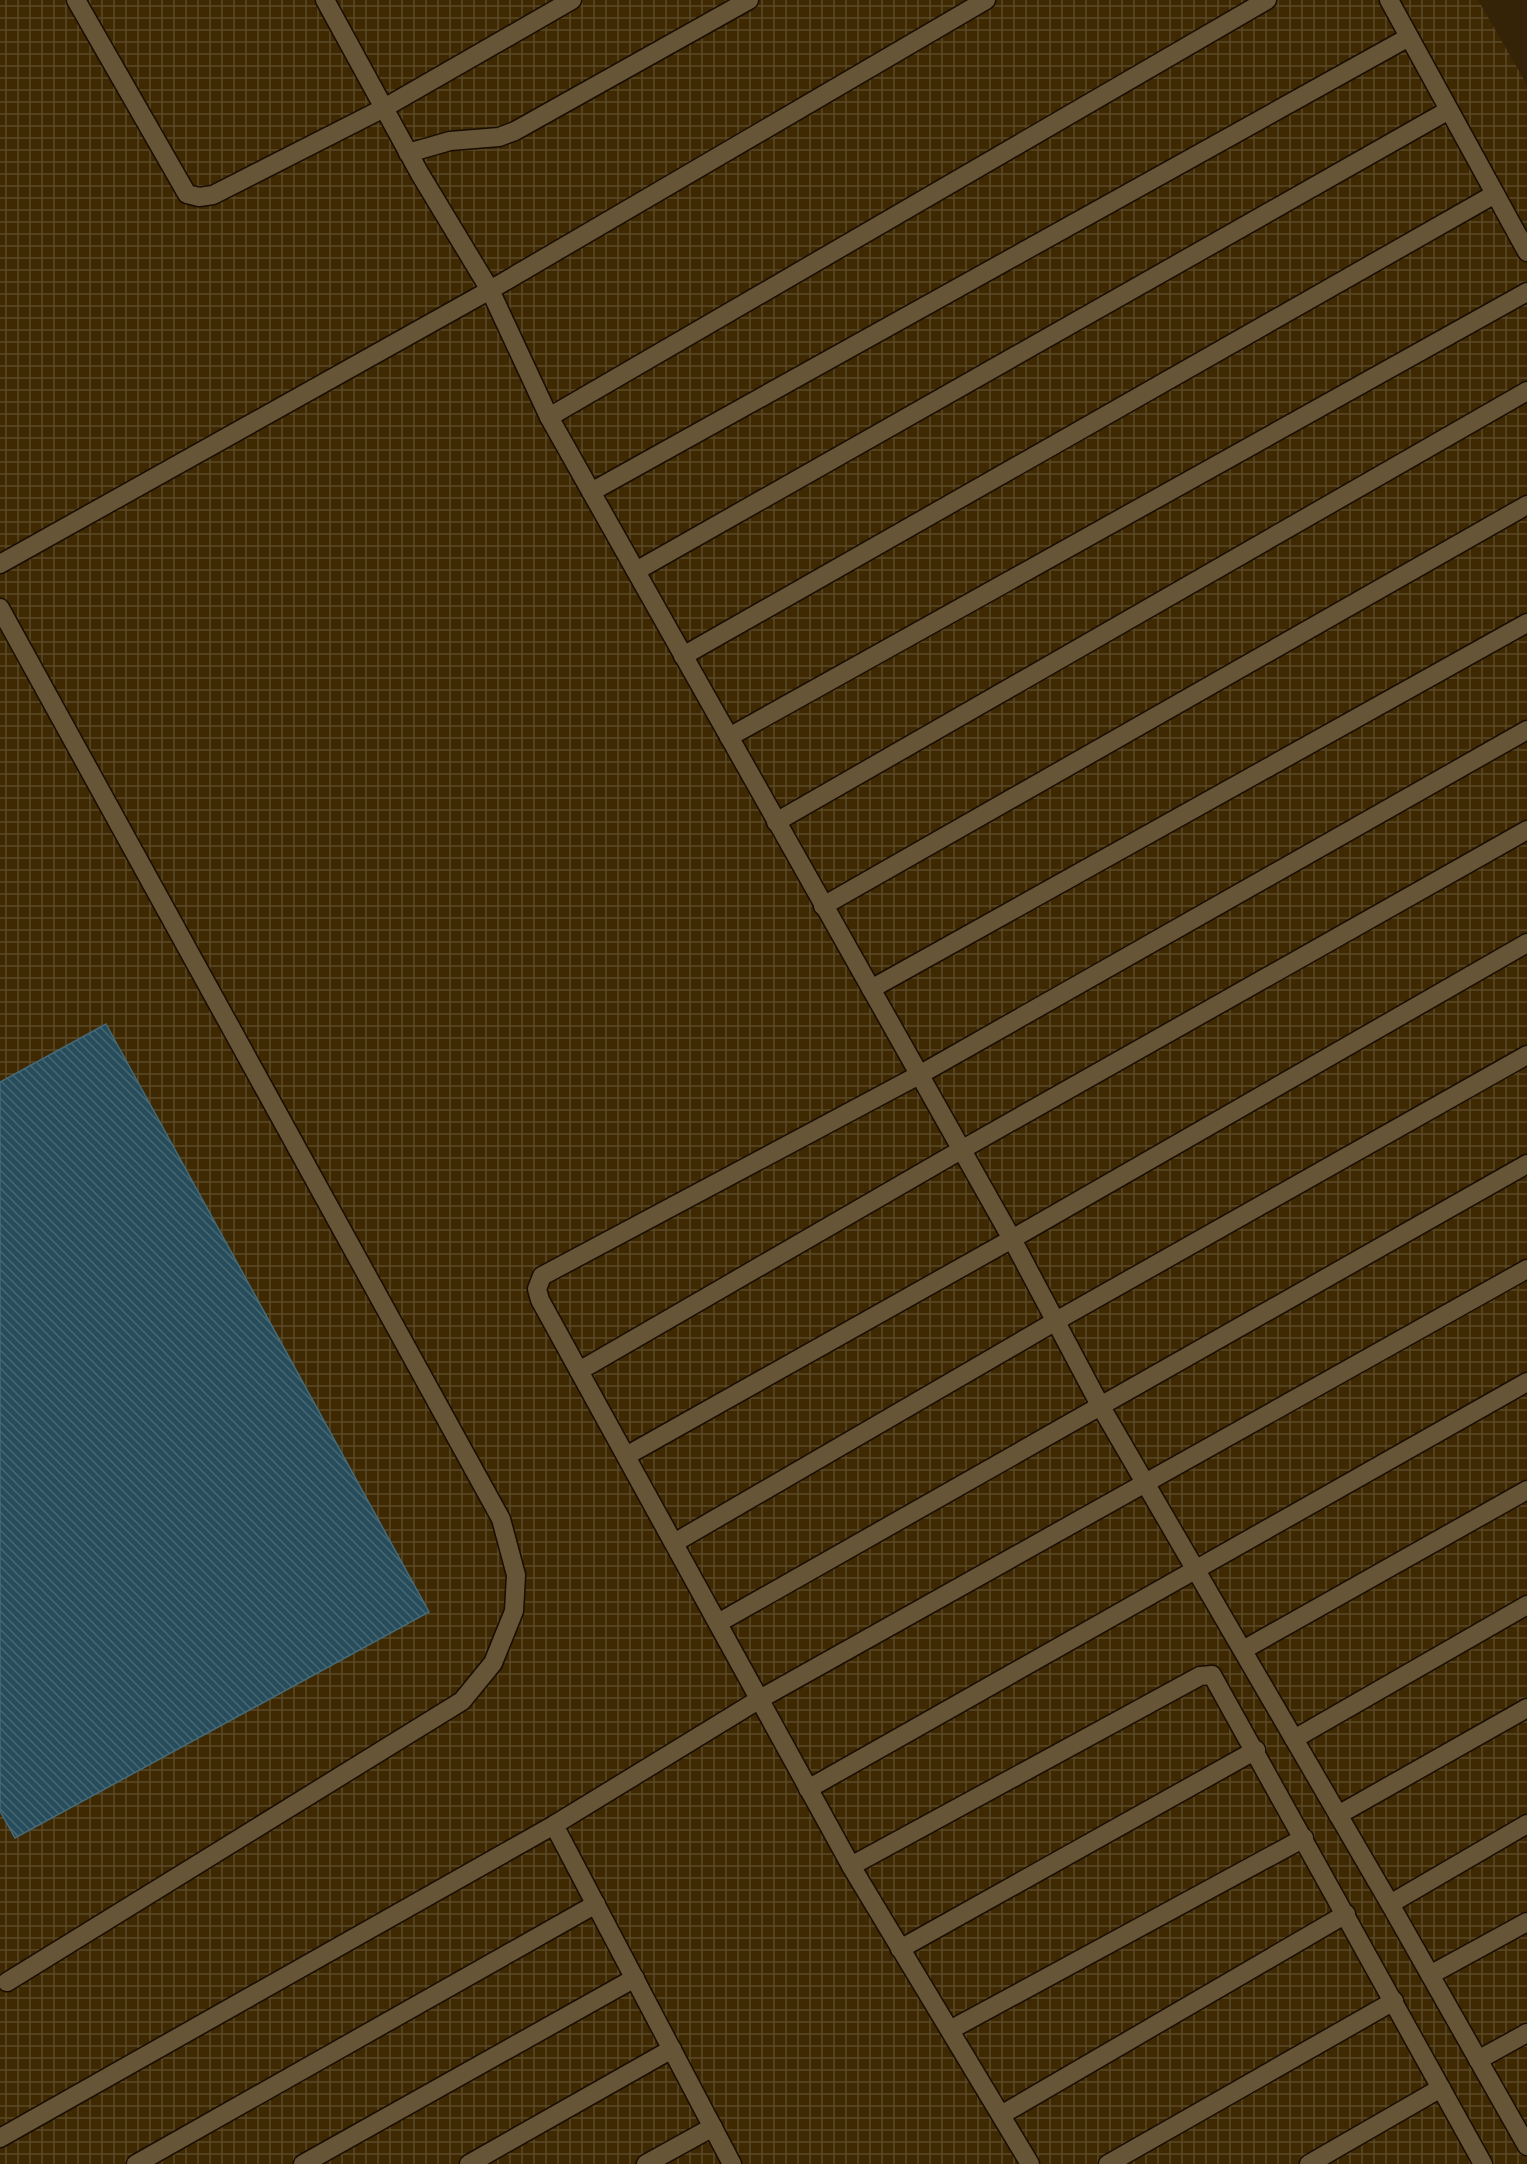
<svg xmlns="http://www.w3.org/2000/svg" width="1527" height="2164" viewBox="0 0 1527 2164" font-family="'DejaVu Sans',sans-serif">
  <defs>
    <pattern id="industrial-grid" width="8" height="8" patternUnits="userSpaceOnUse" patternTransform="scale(1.5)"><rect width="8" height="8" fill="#3e2903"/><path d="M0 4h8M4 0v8" fill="none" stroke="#5b4827"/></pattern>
    <pattern id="building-back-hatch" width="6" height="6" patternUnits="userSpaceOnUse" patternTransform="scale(1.5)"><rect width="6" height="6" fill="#274d5c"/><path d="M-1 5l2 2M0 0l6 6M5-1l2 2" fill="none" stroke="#476773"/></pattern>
  </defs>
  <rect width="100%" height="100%" fill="#342306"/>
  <!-- industrial -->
  <path fill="url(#industrial-grid)" d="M0 0H1478L1527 85V2164H0Z"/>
  <!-- building -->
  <path fill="url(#building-back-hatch)" stroke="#456b7a" stroke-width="1.5" d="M106 1024 429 1612 15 1838 0 1811V1082Z"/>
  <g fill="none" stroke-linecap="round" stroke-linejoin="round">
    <!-- lane casing -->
    <g stroke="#190d00" stroke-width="21">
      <g id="lane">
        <path d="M76 0 187 194 199 197 213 195 384 108 572 0"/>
        <path d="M325 0 420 174 490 290 549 417 1012 1239 1101 1407 1390 1904 1527 2146"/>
        <path d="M1389 0 1527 252"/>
        <path d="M408 153 450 141 499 137 515 131 749 0"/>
        <path d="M549 417 1267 0"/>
        <path d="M591 492 1409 37"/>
        <path d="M0 564 490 290 986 0"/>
        <path d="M636 571 1449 110"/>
        <path d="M0 608 501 1519 516 1575 514 1611 493 1663 462 1701 7 1982"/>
        <path d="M683 656 1495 194"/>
        <path d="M729 737 1527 292"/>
        <path d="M776 822 1527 391"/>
        <path d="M823 906 1527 505"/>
        <path d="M871 989 1527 623"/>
        <path d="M579 1371 961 1150 1527 830"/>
        <path d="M626 1456 1012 1239 1527 943"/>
        <path d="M674 1543 1056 1321 1527 1055"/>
        <path d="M718 1623 1527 1164"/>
        <path d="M1243 1650 1527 1490"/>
        <path d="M1294 1739 1527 1605"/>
        <path d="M808 1789 1527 1382"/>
        <path d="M1338 1815 1527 1708"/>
        <path d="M554 1825 732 2164"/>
        <path d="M851 1866 1200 1676 1212 1675 1483 2164"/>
        <path d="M1390 1904 1527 1824"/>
        <path d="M900 1949 1256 1750"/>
        <path d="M1430 1975 1527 1922"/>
        <path d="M950 2030 1304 1838"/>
        <path d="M1478 2060 1527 2033"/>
        <path d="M1001 2115 1346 1914"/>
        <path d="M0 2138 554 1825 760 1699 1527 1269"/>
        <path d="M136 2164 596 1904"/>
        <path d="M303 2164 635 1978"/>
        <path d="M469 2164 672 2049"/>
        <path d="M646 2164 713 2127"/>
        <path d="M1030 2164 851 1866 540 1300 537 1289 542 1276 919 1075 1527 730"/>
        <path d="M1108 2164 1394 2001"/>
        <path d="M1309 2164 1441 2088"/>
      </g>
    </g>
    <!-- lane -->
    <use href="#lane" stroke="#675538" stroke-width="18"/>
  </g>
</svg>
